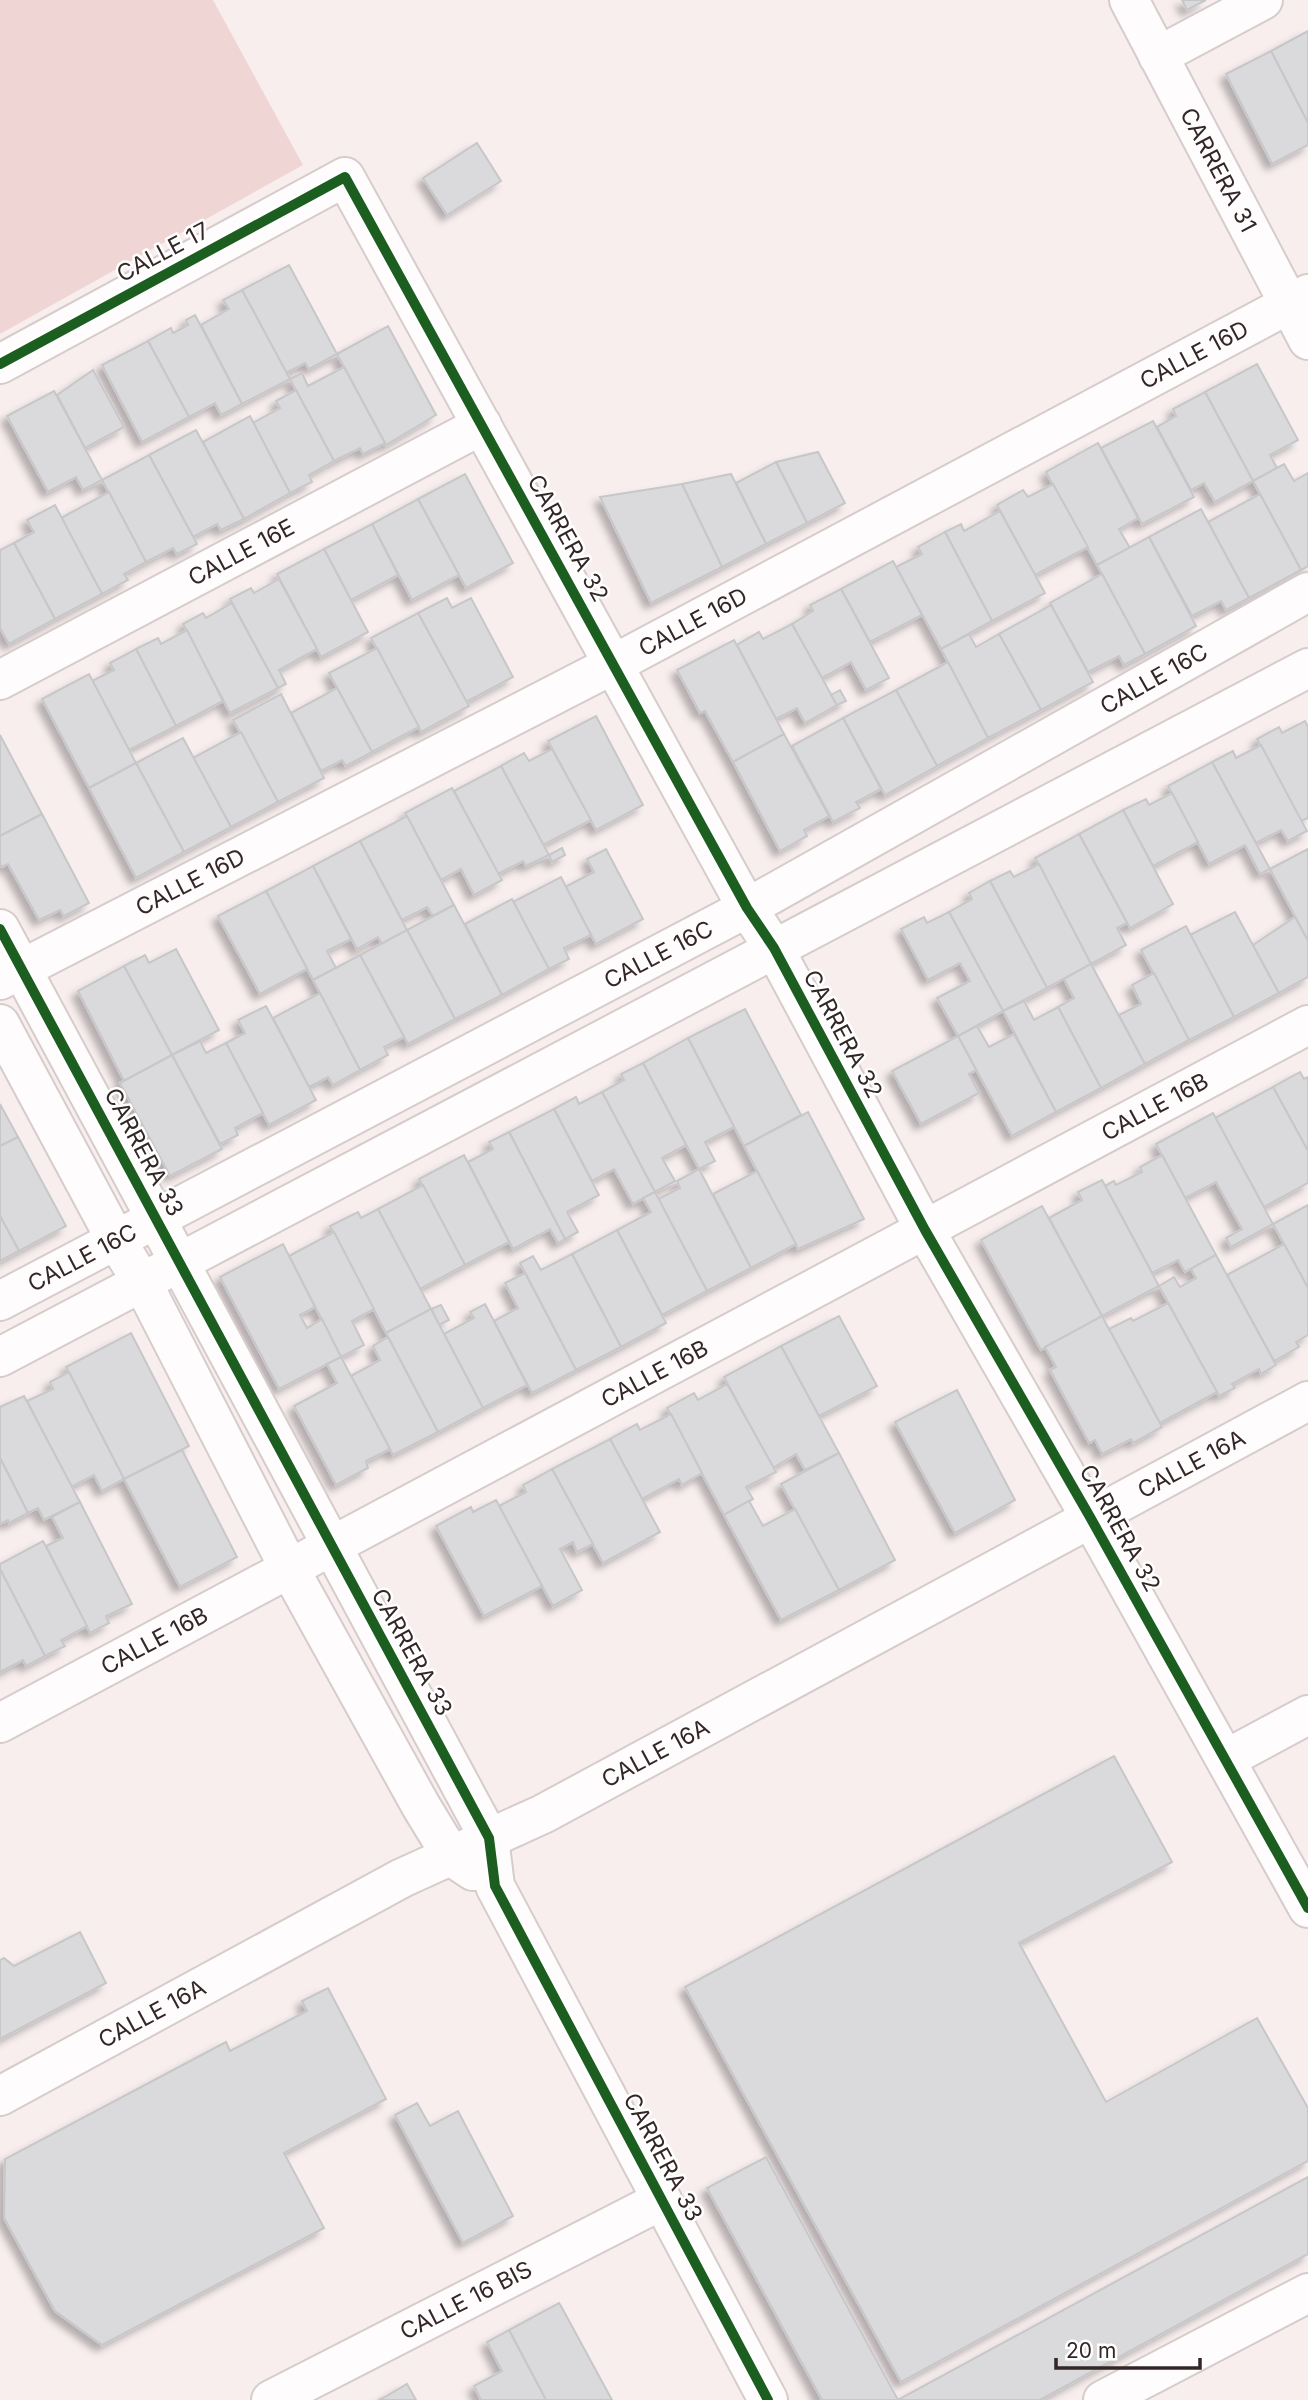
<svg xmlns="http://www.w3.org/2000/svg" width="1308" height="2400" viewBox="0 0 1308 2400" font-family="Inter,sans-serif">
  <defs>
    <filter id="shadow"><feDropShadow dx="-6" dy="6" stdDeviation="3.5" flood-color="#0004"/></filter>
  </defs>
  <rect width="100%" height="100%" fill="#f8eeee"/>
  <!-- green -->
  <path fill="#efd6d4" d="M0 0H213L303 165 0 334Z"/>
  <!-- building -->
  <g fill="#dadadc" stroke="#c7c7ca" stroke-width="2" filter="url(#shadow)">
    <path d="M1182 0H1206L1187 10Z"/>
    <path d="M1308 31V123L1271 51Z"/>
    <path d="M1271 51 1308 123V145L1272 164 1226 74Z"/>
    <path d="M477 143 501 181 447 215 423 178Z"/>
    <path d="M289 265 337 354 309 369 305 363 286 373 242 290Z"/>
    <path d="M242 290 290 379 242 404 201 325 229 309 223 300Z"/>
    <path d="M195 315 242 404 221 415 215 403 189 417 148 341 171 328 173 333 188 325 186 320Z"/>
    <path d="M388 326 436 415 386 445 337 354Z"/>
    <path d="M148 341 189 417 142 442 102 365Z"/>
    <path d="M1257 364 1298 440 1270 455 1277 468 1253 481 1205 392Z"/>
    <path d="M344 367 385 443 363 454 360 448 334 461 290 379 302 373 308 386Z"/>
    <path d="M93 370 124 427 85 448 57 395Z"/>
    <path d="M296 390 334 461 309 475 312 482 290 493 253 423 280 408 276 401Z"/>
    <path d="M54 391 102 480 83 490 76 477 48 492 7 416Z"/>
    <path d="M1205 392 1253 481 1215 502 1204 483 1191 490 1157 427 1176 416 1173 409Z"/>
    <path d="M250 416 290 493 244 519 203 442Z"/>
    <path d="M1153 421 1194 497 1142 524 1101 448Z"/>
    <path d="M196 430 244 519 221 530 217 524 193 537 149 455Z"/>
    <path d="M1098 443 1138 518 1119 529 1130 548 1097 565 1046 472Z"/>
    <path d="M818 452 845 503 807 523 776 462Z"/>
    <path d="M149 455 197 544 177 554 173 548 146 562 102 480Z"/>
    <path d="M776 462 807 523 766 544 736 483Z"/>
    <path d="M1284 464 1294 481 1308 473V566L1301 570 1253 481Z"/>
    <path d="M465 474 513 563 466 588 418 499Z"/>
    <path d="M731 474 766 544 722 567 682 484Z"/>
    <path d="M682 484 722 567 651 603 600 497Z"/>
    <path d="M1053 484 1088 547 1035 575 997 505 1023 490 1028 497Z"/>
    <path d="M109 492 146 562 124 574 128 580 102 594 61 518Z"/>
    <path d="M1260 494 1301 570 1249 598 1208 522Z"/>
    <path d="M418 499 459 575 412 600 372 524Z"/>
    <path d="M55 505 102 594 55 619 14 543 34 532 27 520Z"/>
    <path d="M1201 509 1249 598 1226 610 1221 601 1192 616 1149 537Z"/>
    <path d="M1000 511 1045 593 992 621 945 532 961 524 964 531Z"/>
    <path d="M372 524 398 575 351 600 324 549Z"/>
    <path d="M945 532 992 621 941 649 896 567 922 554 918 547Z"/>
    <path d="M1149 537 1196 626 1145 654 1097 565Z"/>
    <path d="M14 543 55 619 9 644 0 628V550Z"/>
    <path d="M324 549 368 632 321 657 277 574Z"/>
    <path d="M893 561 922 615 870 642 841 589Z"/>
    <path d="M1102 574 1145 654 1124 665 1119 656 1088 672 1050 603Z"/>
    <path d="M279 579 317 649 279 670 286 684 278 688 230 599 251 588 254 593Z"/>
    <path d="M841 589 889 678 866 690 851 662 822 678 792 624 813 611 810 605Z"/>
    <path d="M447 598 452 608 471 598 513 677 466 702 418 613Z"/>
    <path d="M232 603 278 688 230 713 183 624 203 613 206 618Z"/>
    <path d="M1051 605 1093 682 1041 710 999 634Z"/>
    <path d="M418 613 469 706 421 732 371 638Z"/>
    <path d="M792 624 837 705 805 723 797 708 776 719 737 645 759 632 763 639Z"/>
    <path d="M187 630 223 701 176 726 136 649 158 638 161 644Z"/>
    <path d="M969 634 976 647 999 634 1041 710 988 738 941 649Z"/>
    <path d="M734 640 784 734 733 762 705 711 700 713 677 670Z"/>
    <path d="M377 648 419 727 372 752 329 673Z"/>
    <path d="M136 649 176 726 129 750 92 681 114 670 110 663Z"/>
    <path d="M948 662 988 738 937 766 896 690Z"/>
    <path d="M89 674 136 763 89 788 42 699Z"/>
    <path d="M337 688 372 752 346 766 342 760 321 771 291 713Z"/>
    <path d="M840 690 846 701 837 705 831 695Z"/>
    <path d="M896 690 937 766 885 795 843 718Z"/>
    <path d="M281 694 324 778 278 802 233 720Z"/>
    <path d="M596 716 643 805 596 830 548 741Z"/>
    <path d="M843 718 881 789 856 802 860 808 833 822 792 746Z"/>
    <path d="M1305 721 1308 727V818L1301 821 1257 739 1279 727 1282 733Z"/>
    <path d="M241 732 278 802 231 827 193 758Z"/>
    <path d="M784 734 829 816 804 830 807 836 780 851 733 762Z"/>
    <path d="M0 735 42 814 0 836Z"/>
    <path d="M183 738 231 827 184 852 136 763Z"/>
    <path d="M1261 745 1307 831 1288 841 1281 830 1256 843 1212 762 1233 751 1236 758Z"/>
    <path d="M552 749 591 820 543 845 501 766 524 753 529 761Z"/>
    <path d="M1212 762 1270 869 1260 874 1245 845 1209 864 1168 786Z"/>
    <path d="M136 763 184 852 136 878 89 788Z"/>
    <path d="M501 766 549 855 526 866 523 861 498 874 454 791Z"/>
    <path d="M452 788 502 880 474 895 461 869 441 880 405 813Z"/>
    <path d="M1172 793 1198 842 1153 866 1123 810 1146 799 1149 805Z"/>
    <path d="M1123 810 1173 904 1130 928 1079 834Z"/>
    <path d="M42 814 89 903 64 916 60 910 39 920 8 864 2 867 0 864V836Z"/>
    <path d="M407 816 454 905 433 916 427 907 402 920 360 841Z"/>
    <path d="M1079 834 1127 923 1117 928 1126 945 1091 964 1035 858Z"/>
    <path d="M360 841 407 930 382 944 378 937 357 949 313 866Z"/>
    <path d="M562 848 565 855 552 862 549 855Z"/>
    <path d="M606 849 643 919 596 944 565 887 594 872 587 859Z"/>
    <path d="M1308 849V941L1270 869Z"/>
    <path d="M1039 864 1091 964 1047 988 990 881 1010 871 1014 877Z"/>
    <path d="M313 866 351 939 327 951 336 968 313 980 266 891Z"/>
    <path d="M561 877 591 935 564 948 569 959 549 969 513 902Z"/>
    <path d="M990 881 1047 988 1003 1011 949 912 972 899 969 893Z"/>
    <path d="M266 891 307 969 260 994 218 916Z"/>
    <path d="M512 899 549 969 502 995 465 924Z"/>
    <path d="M454 905 502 995 455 1019 407 930Z"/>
    <path d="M949 912 1003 1011 958 1036 937 998 970 981 960 963 928 980 901 929 924 917 927 923Z"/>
    <path d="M1235 912 1279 993 1234 1017 1190 935Z"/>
    <path d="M1295 917 1308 941V977L1279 993 1253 945Z"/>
    <path d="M1186 926 1234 1017 1189 1040 1141 950Z"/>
    <path d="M407 930 455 1019 408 1044 360 955Z"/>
    <path d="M176 949 219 1030 172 1055 124 966 145 955 149 963Z"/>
    <path d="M360 955 404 1037 384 1047 388 1055 360 1070 313 980Z"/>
    <path d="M1091 964 1145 1064 1101 1088 1058 1007 1074 998 1064 979Z"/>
    <path d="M124 966 172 1055 124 1081 78 991Z"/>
    <path d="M1154 973 1189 1040 1145 1064 1119 1015 1141 1004 1132 985Z"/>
    <path d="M320 993 360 1070 333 1085 328 1077 309 1087 273 1018Z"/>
    <path d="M1024 1001 1034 1020 1058 1007 1101 1088 1056 1112 1003 1011Z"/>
    <path d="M266 1006 316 1100 269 1125 226 1043 245 1033 238 1020Z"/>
    <path d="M745 1009 801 1115 744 1146 688 1038Z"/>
    <path d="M977 1026 989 1047 1014 1034 1056 1112 1012 1136 958 1036Z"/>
    <path d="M958 1036 976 1070 969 1074 979 1093 921 1124 892 1071Z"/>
    <path d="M688 1038 734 1127 705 1142 715 1161 699 1169 643 1063Z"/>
    <path d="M200 1041 206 1053 226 1043 263 1113 235 1128 238 1135 220 1144 172 1055Z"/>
    <path d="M172 1055 222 1149 170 1176 120 1083Z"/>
    <path d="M643 1063 686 1145 662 1158 675 1181 655 1192 602 1092 624 1080 621 1074Z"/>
    <path d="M1300 1072 1304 1079 1308 1077V1151L1273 1087Z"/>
    <path d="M1273 1087 1308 1151V1183L1264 1207 1215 1118Z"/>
    <path d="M602 1092 655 1192 633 1204 614 1169 592 1181 554 1109 576 1097 579 1104Z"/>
    <path d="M0 1104 18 1137 0 1146Z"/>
    <path d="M554 1109 599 1195 567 1212 578 1232 565 1239 509 1132Z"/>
    <path d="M808 1112 864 1219 798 1249 744 1146Z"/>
    <path d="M1213 1113 1273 1224 1231 1247 1226 1238 1242 1229 1216 1182 1185 1198 1156 1144Z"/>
    <path d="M509 1132 565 1239 558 1243 550 1229 513 1249 468 1162 493 1149 489 1142Z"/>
    <path d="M18 1137 66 1226 19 1251 0 1216V1146Z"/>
    <path d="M464 1155 509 1242 465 1265 419 1179Z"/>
    <path d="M1162 1155 1216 1255 1185 1272 1178 1260 1152 1273 1105 1186 1114 1181 1116 1185 1142 1172 1140 1167Z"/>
    <path d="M699 1169 751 1268 707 1291 658 1199 680 1188 677 1181Z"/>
    <path d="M757 1171 796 1244 751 1268 713 1194Z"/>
    <path d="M1102 1180 1159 1286 1102 1316 1049 1218 1082 1200 1078 1192Z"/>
    <path d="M423 1185 465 1265 420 1289 378 1209Z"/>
    <path d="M655 1192 707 1291 662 1315 617 1230 651 1212 643 1198Z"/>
    <path d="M1308 1205V1288L1273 1224Z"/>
    <path d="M1042 1206 1102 1316 1041 1350 981 1240Z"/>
    <path d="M378 1209 431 1309 386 1333 330 1226 358 1212 361 1218Z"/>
    <path d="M0 1216 19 1251 0 1261Z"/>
    <path d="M617 1230 666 1323 621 1347 572 1254Z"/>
    <path d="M334 1232 374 1309 352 1321 364 1345 341 1357 289 1256Z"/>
    <path d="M283 1244 315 1307 300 1315 307 1328 322 1319 341 1357 279 1389 220 1277Z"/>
    <path d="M1284 1244 1308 1288V1335L1296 1342 1299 1347 1274 1361 1227 1275Z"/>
    <path d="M572 1254 621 1347 576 1370 520 1263 533 1256 541 1270Z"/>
    <path d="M1216 1255 1276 1365 1261 1374 1259 1369 1232 1384 1235 1388 1219 1396 1159 1286 1174 1277 1180 1287 1196 1278 1191 1269Z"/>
    <path d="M525 1273 576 1370 532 1393 494 1321 518 1308 505 1283Z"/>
    <path d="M1168 1303 1217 1392 1160 1423 1109 1329 1131 1318 1133 1321Z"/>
    <path d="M485 1304 527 1385 483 1408 444 1334 474 1318 470 1312Z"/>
    <path d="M441 1305 449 1320 439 1325 431 1309Z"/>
    <path d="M431 1309 483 1408 438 1432 386 1333Z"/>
    <path d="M839 1316 877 1386 819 1416 781 1346Z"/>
    <path d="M1102 1316 1162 1427 1133 1443 1131 1439 1102 1454 1095 1440 1089 1443 1050 1370 1056 1367 1045 1347Z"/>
    <path d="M131 1333 189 1446 124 1479 66 1367Z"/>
    <path d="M388 1337 438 1432 393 1455 351 1376 380 1360 373 1346Z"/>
    <path d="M781 1346 839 1453 805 1470 796 1454 773 1468 724 1377Z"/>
    <path d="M341 1357 390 1449 366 1461 368 1468 336 1485 294 1406 337 1383 327 1364Z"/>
    <path d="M69 1372 124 1479 102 1491 94 1475 71 1487 27 1401 53 1389 50 1382Z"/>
    <path d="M727 1384 776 1472 746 1487 753 1499 724 1515 667 1408 694 1393 698 1400Z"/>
    <path d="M957 1390 1015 1500 955 1533 895 1422Z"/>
    <path d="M24 1396 80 1502 44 1520 38 1508 28 1513 0 1458V1407Z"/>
    <path d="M671 1414 702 1473 682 1485 679 1479 642 1499 610 1439 637 1424 640 1430Z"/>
    <path d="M610 1439 660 1532 603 1563 552 1469Z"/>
    <path d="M182 1450 237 1557 180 1587 124 1479Z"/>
    <path d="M839 1453 895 1560 839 1590 781 1484Z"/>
    <path d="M0 1458 28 1513 9 1523 8 1520 0 1524Z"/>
    <path d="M552 1469 593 1544 577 1552 573 1542 560 1549 582 1590 553 1606 499 1506 526 1492 523 1485Z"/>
    <path d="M496 1500 542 1586 484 1616 436 1526 471 1507 473 1512Z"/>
    <path d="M749 1501 763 1526 795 1509 839 1590 781 1620 724 1515Z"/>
    <path d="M80 1502 132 1604 106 1616 109 1623 90 1633 46 1546 63 1538 52 1517Z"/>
    <path d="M43 1541 87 1626 61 1640 65 1646 45 1656 0 1569V1564Z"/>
    <path d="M0 1569 45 1656 26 1666 23 1660 0 1672Z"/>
    <path d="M1114 1756 1172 1862 1019 1943 1106 2102 1257 2018 1308 2108V2161L901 2382 685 1987Z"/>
    <path d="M80 1932 106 1983 0 2039V1960L4 1958 14 1966Z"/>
    <path d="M328 1988 386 2099 284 2153 324 2228 102 2345 55 2311 4 2218 5 2159 226 2042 230 2051 307 2011 302 2001Z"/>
    <path d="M417 2103 430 2126 458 2111 513 2216 463 2243 395 2115Z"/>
    <path d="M766 2157 898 2400 1308 2177V2254L1040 2400H822L707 2188Z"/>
    <path d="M559 2303 561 2306 612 2400H546L509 2330Z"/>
    <path d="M509 2330 511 2334 546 2400H481L474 2386 502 2371 487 2342Z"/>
    <path d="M407 2384 416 2400H378L383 2398Z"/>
  </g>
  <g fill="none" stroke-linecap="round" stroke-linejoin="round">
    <!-- minor casing -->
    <g stroke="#d6cccb" stroke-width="42">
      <g id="minor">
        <path id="s1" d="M1129 0 1308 340"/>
        <path d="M1158 56 1263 0"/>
        <path d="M0 364 345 177 747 908 774 948 925 1230 1090 1517 1308 1908"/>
        <path id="s2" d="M0 680 482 425"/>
        <path d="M0 929 489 1838 495 1886 768 2400"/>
        <path id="s3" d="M0 980 614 664 1308 294"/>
        <path d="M0 1024 116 1240 142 1282 289 1568 421 1806 452 1857 473 1871"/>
        <path id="s4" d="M0 1301 747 908 1308 592"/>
        <path d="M0 1357 1308 668"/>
        <path id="s5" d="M0 1723 1308 1025"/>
        <path d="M1226 1759 1308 1715"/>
        <path id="s6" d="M0 2096 402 1878 543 1814 1308 1401"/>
        <path id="s7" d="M271 2400 662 2200"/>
        <path d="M1103 2400 1308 2293"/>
      </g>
    </g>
    <!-- minor -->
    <use href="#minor" stroke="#fefcfc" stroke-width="38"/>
    <!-- cycleway casing -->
    <g stroke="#fff" stroke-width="15">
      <g id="cycleway">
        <path d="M0 364 345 177 747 908 774 948 925 1230 1090 1517 1308 1908"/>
        <path d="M0 929 489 1838 495 1886 768 2400"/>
      </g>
    </g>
    <!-- cycleway -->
    <use href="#cycleway" stroke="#1b5e20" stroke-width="10"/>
  </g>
  <g text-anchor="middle" stroke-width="5" stroke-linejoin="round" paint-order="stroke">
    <!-- street labels -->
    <g font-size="23" fill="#322726" stroke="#fff">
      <text dy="8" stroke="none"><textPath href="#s1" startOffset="192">CARRERA 31</textPath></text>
      <text transform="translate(163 252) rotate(-28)" y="8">CALLE 17</text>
      <text dy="8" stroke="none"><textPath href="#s3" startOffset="1348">CALLE 16D</textPath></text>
      <text transform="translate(568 538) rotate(61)" y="8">CARRERA 32</text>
      <text dy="8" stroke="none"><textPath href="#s2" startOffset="273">CALLE 16E</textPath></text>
      <text dy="8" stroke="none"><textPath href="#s3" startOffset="780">CALLE 16D</textPath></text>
      <text dy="8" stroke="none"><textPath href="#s4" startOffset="1311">CALLE 16C</textPath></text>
      <text dy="8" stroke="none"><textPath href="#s3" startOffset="214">CALLE 16D</textPath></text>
      <text dy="8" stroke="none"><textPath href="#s4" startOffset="744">CALLE 16C</textPath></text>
      <text transform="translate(843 1034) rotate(62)" y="8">CARRERA 32</text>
      <text dy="8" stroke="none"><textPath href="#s5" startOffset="1309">CALLE 16B</textPath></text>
      <text transform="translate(144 1152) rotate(62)" y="8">CARRERA 33</text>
      <text dy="8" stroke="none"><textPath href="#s4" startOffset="93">CALLE 16C</textPath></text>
      <text dy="8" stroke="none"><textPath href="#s5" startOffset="742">CALLE 16B</textPath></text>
      <text dy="8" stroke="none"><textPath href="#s6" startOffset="1349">CALLE 16A</textPath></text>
      <text transform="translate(1120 1528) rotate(61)" y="8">CARRERA 32</text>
      <text dy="8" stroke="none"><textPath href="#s5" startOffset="175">CALLE 16B</textPath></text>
      <text transform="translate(412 1652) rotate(61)" y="8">CARRERA 33</text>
      <text dy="8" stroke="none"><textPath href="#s6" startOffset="740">CALLE 16A</textPath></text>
      <text dy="8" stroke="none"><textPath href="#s6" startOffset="173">CALLE 16A</textPath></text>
      <text transform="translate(663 2157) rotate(62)" y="8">CARRERA 33</text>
      <text dy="8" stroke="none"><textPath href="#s7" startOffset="219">CALLE 16 BIS</textPath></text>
    </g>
  </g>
  <!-- scale -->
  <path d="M1056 2358v10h144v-10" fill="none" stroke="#322726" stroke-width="3.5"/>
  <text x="1066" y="2358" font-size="21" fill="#322726" stroke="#ffffff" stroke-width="5" paint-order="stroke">20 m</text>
</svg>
